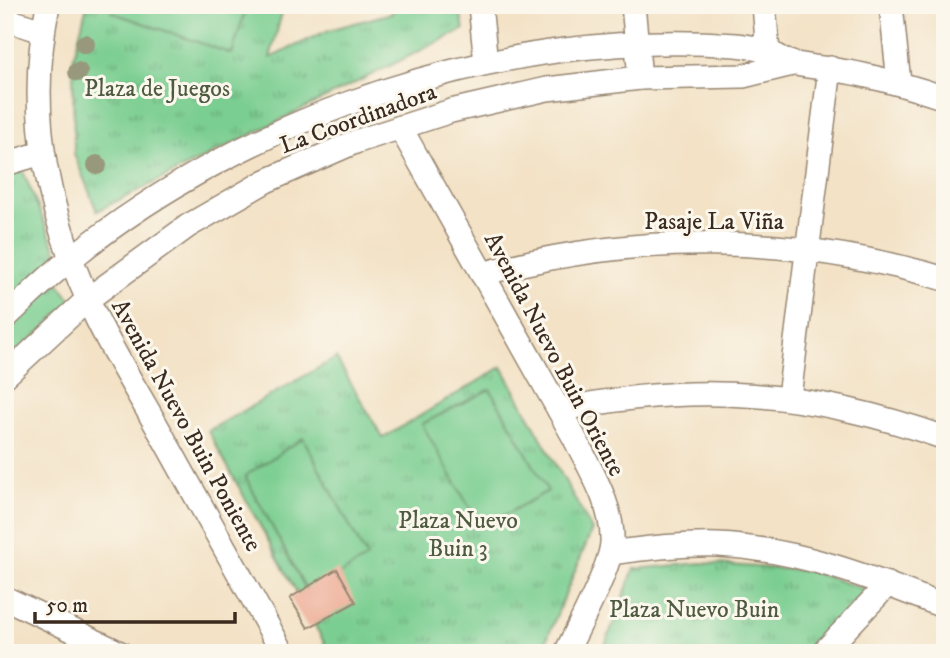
<svg xmlns="http://www.w3.org/2000/svg" width="950" height="658" viewBox="0 0 950 658" font-family="'IM FELL DW Pica',serif">
  <defs>
    <pattern id="grass-tufts" width="24" height="20" patternUnits="userSpaceOnUse" patternTransform="scale(1.75)"><rect width="24" height="20" fill="#7ace91"/><path d="M3 7l-1-3M5 7V3M7 7l1-3M15 17l-1-3M17 17v-4M19 17l1-3" fill="none" stroke="#65a776"/></pattern>
  </defs>
  <rect width="100%" height="100%" fill="#fbf7ec"/>
  <filter id="ink" filterUnits="userSpaceOnUse"><feTurbulence type="fractalNoise" baseFrequency=".0143" numOctaves="2"/><feDisplacementMap in="SourceGraphic" scale="14" xChannelSelector="R" yChannelSelector="G"/><feConvolveMatrix kernelMatrix="1 2 1 2 8 2 1 2 1" color-interpolation-filters="sRGB"/></filter>
  <filter id="wash" filterUnits="userSpaceOnUse"><feTurbulence type="fractalNoise" baseFrequency=".00686" numOctaves="4" result="noise"/><feDisplacementMap in="SourceGraphic" scale="28" xChannelSelector="R" yChannelSelector="G"/><feGaussianBlur stdDeviation="1.57" result="paint"/><feColorMatrix in="noise" values="0 0 0 0 0 0 0 0 0 0 0 0 0 0 0 0 0 1.4 0 .05"/><feComposite in="paint" operator="in"/></filter>
  <g filter="url(#wash)">
    <rect width="100%" height="100%" fill="#f3e2c6"/>
    <!-- grass -->
    <g fill="url(#grass-tufts)" stroke="#5a7c58" stroke-width="2">
      <path d="M87 5H284L270 58 329 30 392 13 397 5 459 7 464 29 97 211 74 154 73 60Z"/>
      <path d="M22 169 58 255 5 303V172Z"/>
      <path d="M57 281 72 301 5 365V331Z"/>
      <path d="M336 358 383 438 502 367 592 530 541 653H330L208 431Z"/>
      <path d="M702 563 810 571 867 590 805 653H602L634 569Z"/>
    </g>
    <!-- pitch -->
    <g fill="#7ace91" stroke="#5a7c58" stroke-width="2">
      <path d="M113 5H247L232 54 111 12Z"/>
      <path d="M490 389 548 491 481 528 422 424Z"/>
      <path d="M303 438 367 558 308 593 245 476Z"/>
    </g>
    <g id="blocks">
      <!-- building -->
      <path fill="#eeb19b" d="M337 569 356 602 308 628 290 598Z"/>
    </g>
  </g>
  <g filter="url(#ink)">
    <use href="#blocks" fill-opacity="0" stroke="#978672" stroke-width="2"/>
    <g fill="none" stroke-linecap="round" stroke-linejoin="round">
      <!-- minor casing -->
      <g stroke="#978672" stroke-width="26">
        <g id="minor">
          <path d="M48 5C25 117 48 218 97 319 117 360 142 399 164 439 204 511 244 582 283 653"/>
          <path d="M480 5 486 63"/>
          <path d="M633 5 640 78"/>
          <path d="M764 5 768 52"/>
          <path d="M891 5 899 83"/>
          <path d="M5 19 42 31"/>
          <path d="M400 127 574 437C590 469 614 507 612 543 610 569 578 627 566 653"/>
          <path d="M5 164 42 153"/>
          <path d="M482 274C635 232 793 234 945 279"/>
          <path d="M5 318C27 298 48 276 72 258 249 114 508 27 736 45 750 46 764 50 777 56 783 59 789 63 796 64 818 68 841 70 863 75 891 81 918 89 945 98"/>
          <path d="M5 376 88 299 188 226 266 181 355 142 451 111 547 89 640 78 743 76 792 64"/>
          <path d="M789 397 830 68"/>
          <path d="M559 410C697 381 812 391 945 438"/>
          <path d="M611 553C646 548 682 544 718 545 798 549 871 577 945 607"/>
          <path d="M5 598 120 653"/>
          <path d="M823 653 888 584"/>
        </g>
      </g>
      <!-- minor -->
      <use href="#minor" stroke="#fff" stroke-width="23"/>
    </g>
    <!-- trees -->
    <g fill="#98987c">
      <circle cx="85" cy="44" r="10"/>
      <circle cx="78" cy="72" r="10"/>
      <circle cx="97" cy="165" r="10"/>
    </g>
  </g>
  <g text-anchor="middle" stroke-width="6" stroke-linejoin="round" paint-order="stroke">
    <!-- park labels -->
    <g font-size="24" fill="#4e5b40" stroke="#fbf7ec">
      <text x="157" y="96">Plaza de Juegos</text>
      <text x="458" y="528">Plaza Nuevo<tspan x="458" dy="28">Buin 3</tspan></text>
      <text x="694" y="617">Plaza Nuevo Buin</text>
    </g>
    <!-- street labels -->
    <g font-size="24" fill="#3b2a1e" stroke="#fbf7ec">
      <text transform="translate(358 118) rotate(-20)" y="8">La Coordinadora</text>
      <text x="714" y="229">Pasaje La Viña</text>
      <text transform="translate(555 354) rotate(62)" y="8">Avenida Nuevo Buin Oriente</text>
      <text transform="translate(187 425) rotate(61)" y="8">Avenida Nuevo Buin Poniente</text>
    </g>
  </g>
  <!-- margin -->
  <rect width="950" height="658" fill="none" stroke="#fbf7ec" stroke-width="28"/>
  <!-- scale -->
  <path d="M35 612v10h200v-10" fill="none" stroke="#3b2a1e" stroke-width="3.5"/>
  <text x="46" y="612" font-size="21" fill="#3b2a1e" stroke="#fbf7ec" stroke-width="5" paint-order="stroke">50 m</text>
</svg>
